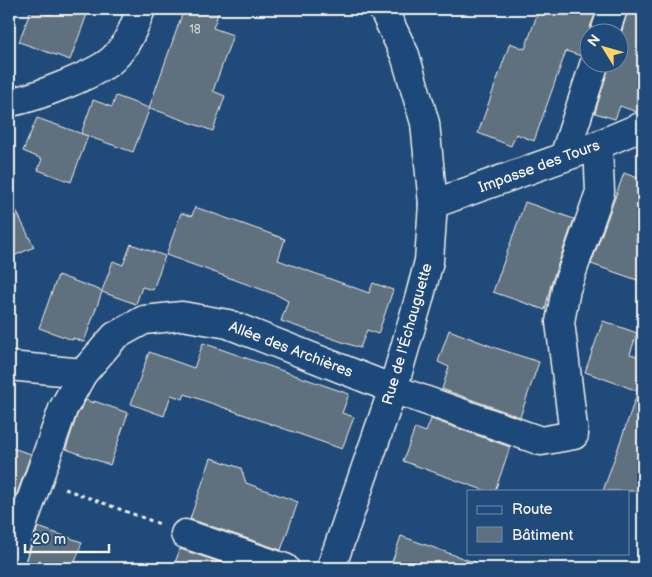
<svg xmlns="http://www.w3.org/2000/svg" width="652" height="577" viewBox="0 0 652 577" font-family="'Balsamiq Sans',sans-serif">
  <rect width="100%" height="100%" fill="#1f4a7a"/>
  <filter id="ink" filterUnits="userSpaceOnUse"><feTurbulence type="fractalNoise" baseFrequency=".02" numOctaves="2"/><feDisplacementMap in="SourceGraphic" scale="10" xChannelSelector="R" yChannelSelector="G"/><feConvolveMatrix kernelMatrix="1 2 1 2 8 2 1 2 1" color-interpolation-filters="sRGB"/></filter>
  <g filter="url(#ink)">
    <!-- building -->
    <g fill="#5f6f7f" stroke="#f4f1e8">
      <path d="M31 9 51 15 53 9H89L70 60 19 42Z"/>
      <path d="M184 9H220L213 28 233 35 213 91 225 96 213 131 150 108 133 152 81 134 93 100 112 107 116 96 149 108Z"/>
      <path d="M539 9H597L590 27V48L584 51 581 56 566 51 534 141 516 134 511 146 478 133 510 43 525 49Z"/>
      <path d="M628 9H643V111L637 112 620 106 615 119 595 113 610 62H620V38Z"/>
      <path d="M37 118 88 136 71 182 38 170 42 159 23 151Z"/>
      <path d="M624 173 643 180V220L636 241 643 244V282L591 264Z"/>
      <path d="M9 196 34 247 9 258Z"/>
      <path d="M525 202 574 219 551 284 545 310 493 292Z"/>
      <path d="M195 207 285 239 278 260 369 293 373 283 393 290 378 334 367 330 360 348 281 321 288 301 277 295 166 255 181 213 192 216Z"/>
      <path d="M131 244 165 256 153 290 142 287 136 304 102 292 84 342 73 338V340L39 328 58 275 102 291 113 261 123 265Z"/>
      <path d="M603 321 637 333 630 354 643 358V491H603L638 391 585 372Z"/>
      <path d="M449 330 496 348 539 362 520 417 442 389 449 367 438 362Z"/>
      <path d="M203 343 349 394 342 413 354 417 342 449 185 394 183 399 171 395 164 416 131 404 149 352 194 368Z"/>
      <path d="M86 400 94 403V401L128 413 110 465 66 449 77 415Z"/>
      <path d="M431 419 510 447 495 491H486L403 461 415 428 426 432Z"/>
      <path d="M9 447 31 454 9 516Z"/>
      <path d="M211 458 241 468 246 483 298 502 281 550 190 519Z"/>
      <path d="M38 527 82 542 73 568H24Z"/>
      <path d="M401 536 482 565 481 568H390Z"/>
      <path d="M180 549 237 568H173Z"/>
    </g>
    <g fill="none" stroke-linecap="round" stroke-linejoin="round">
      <!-- street casing -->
      <g stroke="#f4f1e8" stroke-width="31">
        <g id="street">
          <path d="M605 32 613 9"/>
          <path d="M9 102C30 100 97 74 113 59 127 46 134 27 141 9"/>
          <path d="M564 157 595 62"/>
          <path d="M433 204 598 145 643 126"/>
          <path d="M9 366 83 373"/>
          <path d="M185 534 285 568"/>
          <path d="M9 563 63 409 83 373 115 336 144 320 182 316 228 324 393 389 541 441 574 435 560 322 566 289 600 192 598 145"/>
          <path d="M331 568 393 389 419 299 429 261 433 204 425 123 405 55 383 9"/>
        </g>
      </g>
      <!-- path -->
      <path stroke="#f4f1e8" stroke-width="3" stroke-dasharray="4 4" stroke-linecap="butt" d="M65 489 160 524"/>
      <!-- street -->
      <use href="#street" stroke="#1f4a7a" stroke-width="28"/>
    </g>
  </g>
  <g text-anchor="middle" stroke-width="4.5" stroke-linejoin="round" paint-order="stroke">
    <!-- number labels -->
    <g font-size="12" fill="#cfd0ce">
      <text x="195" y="33">18</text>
    </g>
    <!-- street labels -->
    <g font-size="15" fill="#f4f1e8" stroke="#1f4a7a">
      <text transform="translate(539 166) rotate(-20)" y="5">Impasse des Tours</text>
      <text transform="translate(407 334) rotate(-74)" y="5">Rue de l'Échauguette</text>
      <text transform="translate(291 349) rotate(21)" y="5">Allée des Archières</text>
    </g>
  </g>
  <!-- margin -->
  <rect width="652" height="577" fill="none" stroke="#1f4a7a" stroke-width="30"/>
  <rect x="15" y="15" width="622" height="547" fill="none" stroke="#f4f1e8" stroke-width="2" filter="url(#ink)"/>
  <!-- legend -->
  <rect x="467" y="490" width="162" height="65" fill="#1f4a7a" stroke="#748da6"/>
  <rect x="477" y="506" width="25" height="8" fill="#1f4a7a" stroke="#748da6"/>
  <text x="512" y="514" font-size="15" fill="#f4f1e8">Route</text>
  <rect x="477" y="527" width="25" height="15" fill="#5f6f7f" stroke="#748da6"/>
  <text x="512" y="540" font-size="15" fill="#f4f1e8">Bâtiment</text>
  <!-- north arrow -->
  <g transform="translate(604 48) rotate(307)"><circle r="24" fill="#1f4a7a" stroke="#748da6"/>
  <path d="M0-4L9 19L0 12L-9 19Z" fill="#ffd166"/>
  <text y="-8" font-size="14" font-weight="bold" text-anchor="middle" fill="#f4f1e8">N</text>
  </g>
  <!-- scale -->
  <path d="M25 544v8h84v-8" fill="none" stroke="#f4f1e8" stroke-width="2.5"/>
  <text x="32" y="544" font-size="15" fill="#f4f1e8" stroke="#1f4a7a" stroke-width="4" paint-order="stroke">20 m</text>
</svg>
